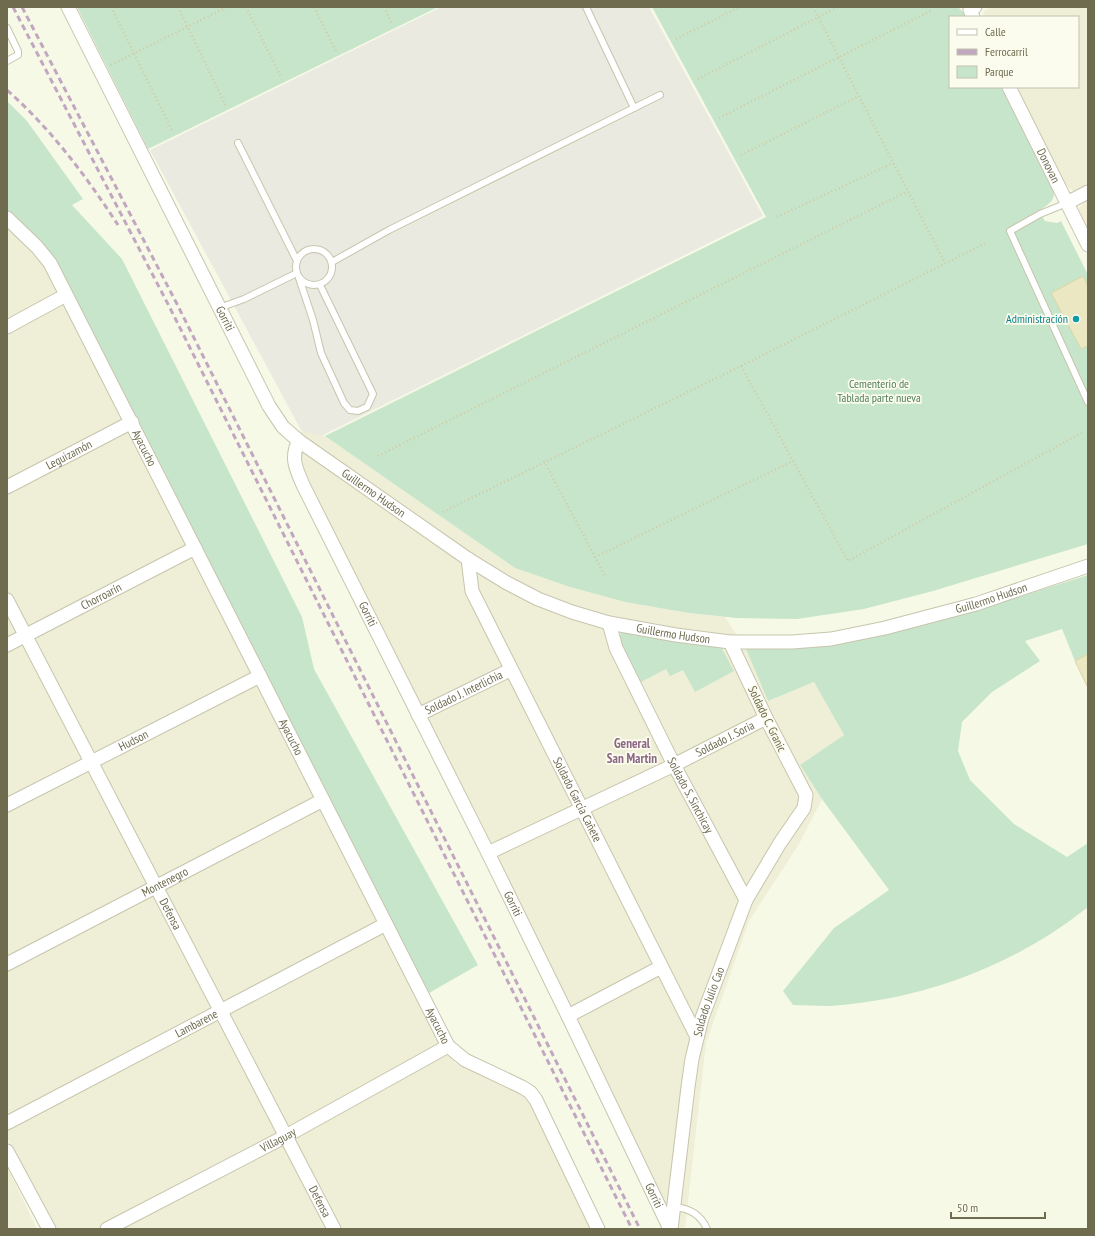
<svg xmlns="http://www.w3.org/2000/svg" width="1095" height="1236" viewBox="0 0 1095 1236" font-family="'PT Sans Narrow',sans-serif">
  <rect width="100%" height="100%" fill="#f7f9e7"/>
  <!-- residential -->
  <g fill="#eeefd6">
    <path d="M991 7H1088V188L1074 192 1063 183 1016 87H1078V17H983L984 11Z"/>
    <path d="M7 226 46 263 437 1035 455 1063 523 1092 527 1095 593 1229H55L7 1137Z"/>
    <path d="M301 430 325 436 515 568 570 587 625 602 689 613 725 617 746 649 768 701 814 682 844 735 800 765 822 799 799 844 749 921 706 1043 685 1227 670 1229 303 485 299 441Z"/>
    <path d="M7 1167 37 1229H7Z"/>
  </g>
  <!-- commercial -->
  <path fill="#f3edd6" d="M1088 199V230L1079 213V208Z"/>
  <!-- industrial -->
  <path fill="#eaeae0" d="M441 7H649L763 216 321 436 301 430 150 150Z"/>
  <!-- green -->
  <g fill="#c7e5ca">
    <path d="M77 7H438L148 149Z"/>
    <path d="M652 7H958L968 17H950V87H1003L1053 187C1057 201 1048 204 1039 211L1045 221 1057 223 1061 221 1088 275V544L933 591 864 609 797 619 737 618 689 613 625 602 570 587 515 568 325 436 766 217Z"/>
    <path d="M7 101 27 121 83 199 72 205 122 259 302 617 314 669 478 965 429 993 53 263 7 214Z"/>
    <path d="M1088 575V654L1075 661 1062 629 1025 641 1040 661 992 692 962 722 958 751 970 780 1014 824 1067 857 1088 843V907C1018 963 931 997 842 1005 826 1007 809 1005 793 1005L783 991 834 928 889 890 822 799 800 765 844 735 814 682 768 701 746 649 844 642 965 614Z"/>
    <path d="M623 631 720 645 734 671 695 692 683 670 670 676 666 669 641 682 619 641V637Z"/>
  </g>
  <!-- building -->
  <g fill="#ebe7c2" stroke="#dbd5a5">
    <path d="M1083 276 1088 286V346L1081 349 1051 293Z"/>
    <path d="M1088 654V688L1075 661Z"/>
  </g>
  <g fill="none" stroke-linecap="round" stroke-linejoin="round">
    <!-- lane casing -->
    <g stroke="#c7c5ad" stroke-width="8">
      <g id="lane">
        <path d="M586 7 634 108"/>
        <path d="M7 28 18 51V55L7 61"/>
        <path d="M238 143 297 261"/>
        <path d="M1067 203 1040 214 1010 231 1088 402"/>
        <circle cx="314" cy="267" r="18"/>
        <path d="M332 262 389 230 660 95"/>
        <path d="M299 278 313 320 321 353 344 403 350 410 358 411 367 407 373 394 320 285"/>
        <path d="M219 308 244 299 297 273"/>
        <path d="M674 1207C689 1208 701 1215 707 1229"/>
      </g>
    </g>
    <!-- street casing -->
    <g stroke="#c7c5ad" stroke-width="15">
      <g id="street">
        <path id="s1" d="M68 7 269 406 283 427 299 441C290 457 296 469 303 485L488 853 568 1016 670 1229"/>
        <path d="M973 17 970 10 975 7"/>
        <path id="s2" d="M1009 87 1088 245"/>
        <path d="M1067 203 1088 192"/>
        <path id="s3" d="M7 218 37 247 50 263 448 1046 465 1060 522 1087 530 1092 536 1100 598 1229"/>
        <path d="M7 327 66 295"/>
        <path id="s4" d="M299 441 468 559 507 583 538 599 572 612 609 623 676 635 730 642H792L831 639 885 628 976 604 1088 566"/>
        <path id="s5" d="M7 487 132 422"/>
        <path id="s6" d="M468 559 472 591 697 1037"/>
        <path id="s7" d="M7 600 334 1229"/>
        <path id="s8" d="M609 623 616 648 674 765 746 900"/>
        <path id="s9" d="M7 645 195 548"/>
        <path id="s10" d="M418 715 510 670"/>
        <path id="s11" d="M7 805 260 676"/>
        <path id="s12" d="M488 853 674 765 766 718"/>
        <path id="s13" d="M7 964 323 800"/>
        <path d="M568 1016 661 967"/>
        <path id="s14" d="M7 1123 386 924"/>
        <path d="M7 1151 49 1229"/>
        <path id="s15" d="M107 1229 286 1136 448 1046"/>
        <path id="s16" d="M671 1229 688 1087 692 1059 702 1018 746 900 780 843 804 808 806 795 766 718 730 642"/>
      </g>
    </g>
    <!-- path -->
    <g stroke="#d0cba6" stroke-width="2.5" stroke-dasharray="1 3" stroke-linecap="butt">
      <path d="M111 7 172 130"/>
      <path d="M178 7 226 106"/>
      <path d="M246 7 282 79"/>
      <path d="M314 7 336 51"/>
      <path d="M384 7 392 24"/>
      <path d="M813 7 945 263"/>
      <path d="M676 39 740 7"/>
      <path d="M111 65 227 7"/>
      <path d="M698 79 838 7"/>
      <path d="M719 118 932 10"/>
      <path d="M741 155 859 96"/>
      <path d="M777 217 893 163"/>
      <path d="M741 366 848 561 1083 432"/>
      <path d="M378 456 908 191"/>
      <path d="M544 461 605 576"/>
      <path d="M443 512 741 366 988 242"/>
      <path d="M595 557 793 461"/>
    </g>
    <!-- lane -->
    <use href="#lane" stroke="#fff" stroke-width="6"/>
    <!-- street -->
    <use href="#street" stroke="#fff" stroke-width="13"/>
    <!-- rail -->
    <g stroke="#c1a7c0" stroke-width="3" stroke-dasharray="6 4" stroke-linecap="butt">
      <path d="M13 7 170 308 632 1229"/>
      <path d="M22 7 177 304 640 1229"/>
      <path d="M7 90C51 129 86 176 118 225"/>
    </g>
  </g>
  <!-- markers -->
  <circle fill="#0f9aa8" stroke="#fbfced" stroke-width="1.5" cx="1076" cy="319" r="4"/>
  <g text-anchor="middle" stroke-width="3.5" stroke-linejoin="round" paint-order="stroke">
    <!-- street labels -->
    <g font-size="12" fill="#6f6b4f" stroke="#fbfced">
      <text dy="4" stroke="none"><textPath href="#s2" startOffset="88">Donovan</textPath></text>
      <text dy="4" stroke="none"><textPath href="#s1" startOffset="349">Gorriti</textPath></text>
      <text dy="4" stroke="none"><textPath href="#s3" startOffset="270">Ayacucho</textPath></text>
      <text dy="4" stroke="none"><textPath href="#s5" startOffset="70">Leguizamón</textPath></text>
      <text dy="4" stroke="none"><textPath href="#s4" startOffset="91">Guillermo Hudson</textPath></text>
      <text dy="4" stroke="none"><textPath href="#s9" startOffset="106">Chorroarín</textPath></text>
      <text dy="4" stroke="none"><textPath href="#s4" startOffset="751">Guillermo Hudson</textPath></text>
      <text dy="4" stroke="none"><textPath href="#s1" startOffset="684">Gorriti</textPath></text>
      <text dy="4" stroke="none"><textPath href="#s4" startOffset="427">Guillermo Hudson</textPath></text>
      <text dy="4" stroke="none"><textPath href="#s10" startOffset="51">Soldado J. Interlichia</textPath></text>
      <text transform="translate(767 719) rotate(64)" y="4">Soldado C. Granic</text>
      <text dy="4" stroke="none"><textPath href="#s3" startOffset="594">Ayacucho</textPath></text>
      <text dy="4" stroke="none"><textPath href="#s12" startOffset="263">Soldado J. Soria</textPath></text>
      <text dy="4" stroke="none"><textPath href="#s11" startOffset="142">Hudson</textPath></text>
      <text dy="4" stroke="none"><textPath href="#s8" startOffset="191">Soldado S. Sinchicay</textPath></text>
      <text dy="4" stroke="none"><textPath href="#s6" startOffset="266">Soldado García Cañete</textPath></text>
      <text dy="4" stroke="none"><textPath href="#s13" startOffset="178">Montenegro</textPath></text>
      <text dy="4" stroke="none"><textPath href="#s1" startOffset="1008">Gorriti</textPath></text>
      <text dy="4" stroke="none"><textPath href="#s7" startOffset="354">Defensa</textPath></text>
      <text dy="4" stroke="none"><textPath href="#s16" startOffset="231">Soldado Julio Cao</textPath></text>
      <text dy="4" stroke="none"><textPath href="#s14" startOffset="214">Lambarene</textPath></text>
      <text dy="4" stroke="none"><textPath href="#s3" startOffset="918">Ayacucho</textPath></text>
      <text dy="4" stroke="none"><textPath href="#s15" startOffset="193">Villaguay</textPath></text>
      <text dy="4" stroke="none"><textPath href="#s1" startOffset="1332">Gorriti</textPath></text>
      <text dy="4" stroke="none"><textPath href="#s7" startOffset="678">Defensa</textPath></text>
    </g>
    <!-- culture labels -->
    <g font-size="12" fill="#0d838f" stroke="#fbfced" text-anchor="end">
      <text x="1068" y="323">Administración</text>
    </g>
    <!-- park labels -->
    <g font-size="12" fill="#4f7e59" stroke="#fbfced">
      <text x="879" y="388">Cementerio de<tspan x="879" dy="14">Tablada parte nueva</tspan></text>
    </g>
    <!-- neighbourhood labels -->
    <g font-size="13" font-weight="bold" fill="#8c6686" stroke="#fbfced">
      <text x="632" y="748">General<tspan x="632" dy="15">San Martin</tspan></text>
    </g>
  </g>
  <!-- border -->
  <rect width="1095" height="1236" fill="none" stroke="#6f6b4f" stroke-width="16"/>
  <!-- legend -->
  <rect x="949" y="16" width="130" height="72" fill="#fbfced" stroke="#c3c2ae"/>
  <rect x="957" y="29" width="20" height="6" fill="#ffffff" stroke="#c3c2ae"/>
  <text x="985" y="36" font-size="12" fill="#6f6b4f">Calle</text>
  <rect x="957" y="49" width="20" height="6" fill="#c1a7c0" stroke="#c3c2ae"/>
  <text x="985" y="56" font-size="12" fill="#6f6b4f">Ferrocarril</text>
  <rect x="957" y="66" width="20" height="12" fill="#c7e5ca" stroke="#c3c2ae"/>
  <text x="985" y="76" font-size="12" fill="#6f6b4f">Parque</text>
  <!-- scale -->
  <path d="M951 1212v6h94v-6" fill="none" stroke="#6f6b4f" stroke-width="2"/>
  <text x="957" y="1212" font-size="12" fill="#6f6b4f" stroke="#fbfced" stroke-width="3" paint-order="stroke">50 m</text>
</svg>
